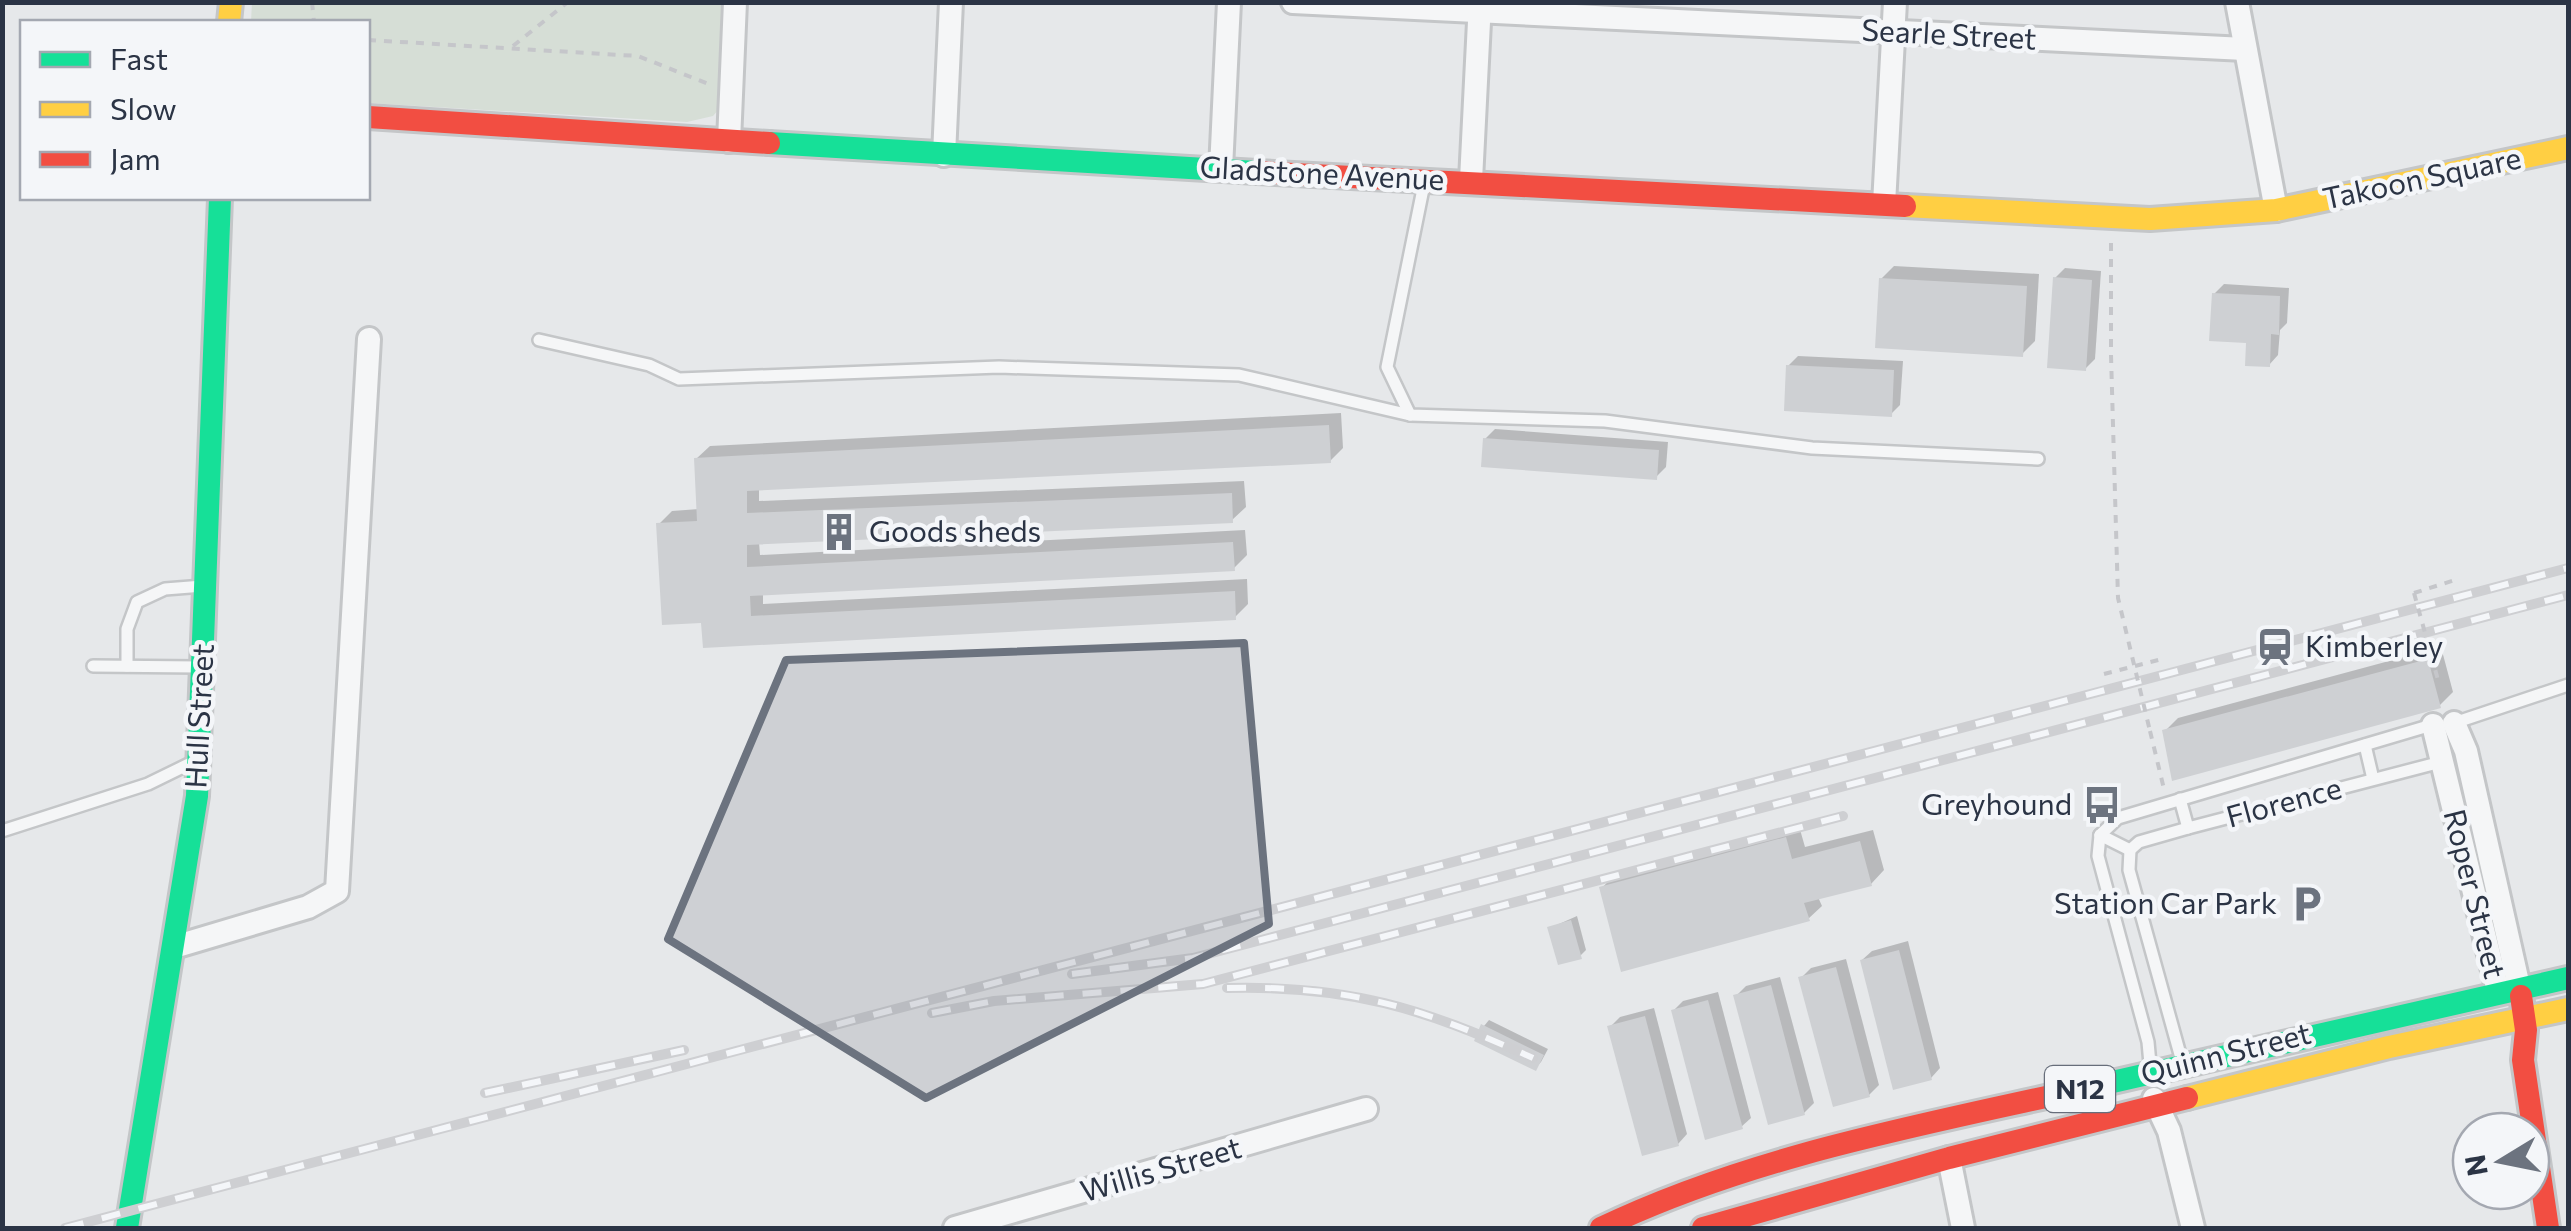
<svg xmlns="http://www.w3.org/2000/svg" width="2571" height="1231" viewBox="0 0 2571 1231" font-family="Commissioner,sans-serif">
  <rect width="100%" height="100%" fill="#e6e8ea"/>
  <!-- green -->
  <path fill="#d6ded6" d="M252 2 728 3 719 109 713 116 687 122 368 103V22H251Z"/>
  <!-- shadow -->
  <g fill="#0003">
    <path d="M1894 266 2039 274 2035 341 2022 354 1881 279Z"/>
    <path d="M2065 268 2101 271 2095 359 2085 369 2055 278Z"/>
    <path d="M2224 284 2289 288 2287 323 2280 330 2278 355 2269 365 2214 294Z"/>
    <path d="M1798 356 1903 361 1900 405 1891 414 1788 366Z"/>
    <path d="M1341 413 1343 448 1330 461 759 488V501L1244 481 1246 507 1232 520 759 542 760 555 1245 530 1247 555 1234 568 763 593V604L1247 579 1248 604 1235 617 704 621 659 524 672 511 699 509 696 459 710 446Z"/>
    <path d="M1495 429 1668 442 1666 467 1656 477 1485 439Z"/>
    <path d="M2441 647 2453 692 2440 705 2165 731 2178 718Z"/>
    <path d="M1799 826 1805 847 1873 830 1884 870 1871 884 1818 897 1822 906 1808 919 1602 888 1615 874Z"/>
    <path d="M1577 916 1586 950 1580 956 1550 928Z"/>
    <path d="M1908 941 1940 1068 1931 1078 1862 960 1872 951Z"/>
    <path d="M1846 959 1879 1085 1869 1095 1801 978 1811 968Z"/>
    <path d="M1780 977 1814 1103 1804 1113 1736 996 1746 986Z"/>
    <path d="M1718 992 1751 1118 1741 1127 1674 1010 1683 1001Z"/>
    <path d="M1654 1008 1687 1134 1678 1144 1610 1027 1620 1017Z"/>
    <path d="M1489 1020 1548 1049 1541 1062 1535 1068 1484 1026Z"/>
  </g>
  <!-- building -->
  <g fill="#ced0d3">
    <path d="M2053 277 2092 280 2086 371 2047 368Z"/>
    <path d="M1879 278 2027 286 2023 357 1875 348Z"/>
    <path d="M2212 293 2280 296 2279 335 2271 334 2270 367 2245 366 2246 343 2209 341Z"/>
    <path d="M1786 365 1894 370 1892 417 1784 411Z"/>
    <path d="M1329 425 1331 463 747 491V513L1232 493 1233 523 747 545V567L1233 542 1235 571 750 596 751 616 1235 591 1236 620 703 648 701 623 662 625 656 523 697 521 694 458Z"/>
    <path d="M1483 438 1659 450 1657 480 1481 467Z"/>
    <path d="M2428 659 2441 708 2172 781 2162 730Z"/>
    <path d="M1786 837 1792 859 1860 841 1872 886 1804 903 1810 921 1621 972 1599 887Z"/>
    <path d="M1571 920 1582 959 1558 965 1547 927Z"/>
    <path d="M1899 950 1932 1080 1893 1090 1860 960Z"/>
    <path d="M1836 967 1870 1097 1833 1107 1798 977Z"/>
    <path d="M1771 985 1805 1115 1768 1125 1733 995Z"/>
    <path d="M1708 1000 1743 1129 1705 1140 1671 1010Z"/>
    <path d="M1645 1016 1679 1146 1642 1156 1607 1026Z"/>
    <path d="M1481 1024 1544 1055 1536 1071 1474 1041Z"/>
  </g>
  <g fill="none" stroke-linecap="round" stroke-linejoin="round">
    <!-- lane casing -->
    <g stroke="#c4c6c8" stroke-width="16">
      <g id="lane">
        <path d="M539 340 649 365 679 379 999 367 1239 375 1410 415 1605 421 1812 448 2038 459"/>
        <path d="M1410 415 1387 367 1424 184"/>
        <path d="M93 666 199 667"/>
        <path d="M127 666V629L137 602 165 589 203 586"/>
        <path d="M2454 723 2568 685"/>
        <path d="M2365 745 2373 779"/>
        <path d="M2180 799 2188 828"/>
        <path d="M2 831 148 784 195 761"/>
        <path d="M2100 835 2118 818 2435 724"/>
        <path d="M2100 835 2098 856 2148 1042 2150 1064"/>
        <path d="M2100 835 2130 850"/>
        <path d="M2130 850 2139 842 2188 828 2441 762"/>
        <path d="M2130 850 2129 870 2181 1058"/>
      </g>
    </g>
    <!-- street casing -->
    <g stroke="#c4c6c8" stroke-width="28">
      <g id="street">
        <path d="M1293 2 2245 49"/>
        <path d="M2237 2 2276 210"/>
        <path d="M729 141 735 2"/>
        <path d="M944 155 951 2"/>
        <path d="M1221 169 1229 2"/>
        <path d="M1471 180 1480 2"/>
        <path d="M1884 204 1895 2"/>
        <path d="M2454 723 2466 751 2519 987"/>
        <path d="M2433 725 2498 991"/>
        <path d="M174 947 308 907 337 891 369 339"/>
        <path d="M2154 1099 2169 1131 2193 1228"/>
        <path d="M1949 1158 1963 1228"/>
        <path d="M955 1228 1366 1109"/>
      </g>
    </g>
    <!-- fast casing -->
    <g stroke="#c4c6c8" stroke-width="28">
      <g id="fast">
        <path d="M769 143 1257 172"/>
        <path d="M2095 1086 2568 978"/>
        <path d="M127 1228 197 796 220 198"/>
      </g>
    </g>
    <!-- slow casing -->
    <g stroke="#c4c6c8" stroke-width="28">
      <g id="slow">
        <path d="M229 22 231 2"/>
        <path d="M1905 206 2150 219 2276 210 2568 148"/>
        <path d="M2187 1098 2389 1047 2568 1009"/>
      </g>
    </g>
    <!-- jam casing -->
    <g stroke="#c4c6c8" stroke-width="28">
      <g id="jam">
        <path d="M368 117 769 143"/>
        <path d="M1257 172 1905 206"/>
        <path d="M2521 996 2526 1030 2523 1060 2548 1228"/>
        <path d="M1601 1228C1755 1154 1928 1124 2095 1086"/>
        <path d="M1703 1228 1949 1158 2187 1098"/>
      </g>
    </g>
    <!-- path -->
    <g stroke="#c5c6ca" stroke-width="4" stroke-dasharray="8 8" stroke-linecap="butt">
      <path d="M312 2 314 22"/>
      <path d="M368 40 638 56 711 85"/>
      <path d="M513 46 568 2"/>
      <path d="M2111 243V355"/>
      <path d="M2414 593 2458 579"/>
      <path d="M2104 674 2162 659"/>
      <path d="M2150 731 2164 789"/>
    </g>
    <!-- lane -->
    <use href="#lane" stroke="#f5f6f7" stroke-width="11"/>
    <!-- street -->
    <use href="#street" stroke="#f5f6f7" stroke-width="22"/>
    <!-- fast -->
    <use href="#fast" stroke="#16e098" stroke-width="22"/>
    <!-- slow -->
    <use href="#slow" stroke="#ffcf43" stroke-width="22"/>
    <!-- jam -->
    <use href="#jam" stroke="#f24e42" stroke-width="22"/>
    <!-- rail casing -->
    <g stroke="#cecfd2" stroke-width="10">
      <g id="rail">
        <path d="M1072 974 1193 958 2568 595"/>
        <path d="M1227 988C1350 985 1422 1008 1533 1058"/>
        <path d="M932 1013 994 1001 1203 984 1843 816"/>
        <path d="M485 1093 684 1050"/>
        <path d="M65 1228 2568 568"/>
      </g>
    </g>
    <!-- rail -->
    <use href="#rail" stroke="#f4f6f9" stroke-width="6" stroke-dasharray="19" stroke-linecap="butt"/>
    <!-- path-bridge -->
    <g stroke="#c5c6ca" stroke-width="4" stroke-dasharray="8 8" stroke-linecap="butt">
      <path d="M2111 355 2118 598 2150 731"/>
      <path d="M2414 593 2438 680"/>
    </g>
  </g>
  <!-- marked area -->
  <path fill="#6c737f" fill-opacity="0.2" stroke="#6c737f" stroke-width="8" stroke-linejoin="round" d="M1244 643 1269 924 926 1098 668 939 786 660Z"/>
  <!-- icons -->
  <defs>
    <g id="building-bare" transform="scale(3)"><path d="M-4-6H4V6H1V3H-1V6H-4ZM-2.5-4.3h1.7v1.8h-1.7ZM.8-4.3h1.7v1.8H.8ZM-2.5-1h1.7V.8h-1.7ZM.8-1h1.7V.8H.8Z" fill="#6c737f" stroke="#f4f6f9" stroke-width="2.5" paint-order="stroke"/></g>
    <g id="station-bare" transform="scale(3)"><path d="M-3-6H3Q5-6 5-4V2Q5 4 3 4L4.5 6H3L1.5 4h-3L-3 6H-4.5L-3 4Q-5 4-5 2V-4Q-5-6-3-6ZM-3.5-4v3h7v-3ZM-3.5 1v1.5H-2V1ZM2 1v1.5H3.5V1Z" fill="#6c737f" stroke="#f4f6f9" stroke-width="2.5" paint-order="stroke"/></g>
    <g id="bus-bare" transform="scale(3)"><path d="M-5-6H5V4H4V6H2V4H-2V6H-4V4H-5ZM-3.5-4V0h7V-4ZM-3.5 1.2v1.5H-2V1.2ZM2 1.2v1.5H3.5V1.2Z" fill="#6c737f" stroke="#f4f6f9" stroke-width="2.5" paint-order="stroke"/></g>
    <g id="parking-bare" transform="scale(3)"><path d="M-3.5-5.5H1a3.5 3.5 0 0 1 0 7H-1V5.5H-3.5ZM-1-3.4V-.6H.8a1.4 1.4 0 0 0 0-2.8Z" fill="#6c737f" stroke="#f4f6f9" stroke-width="2.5" paint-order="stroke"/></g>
  </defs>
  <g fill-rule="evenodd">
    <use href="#building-bare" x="839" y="532"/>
    <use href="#station-bare" x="2275" y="647"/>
    <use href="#bus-bare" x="2102" y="805"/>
    <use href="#parking-bare" x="2307" y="904"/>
  </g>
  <g text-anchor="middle" stroke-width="9" stroke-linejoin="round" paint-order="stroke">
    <!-- shield labels -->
    <rect fill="#f4f6f9" stroke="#676e7b" stroke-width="2.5" x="2045" y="1066" width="70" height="46" rx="8"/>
    <g font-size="28" font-weight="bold" fill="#2b3445">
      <text x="2080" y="1099">N12</text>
    </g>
    <!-- street labels -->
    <g font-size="30" fill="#2b3445" stroke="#f4f6f9">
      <text transform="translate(1949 35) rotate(3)" y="10">Searle Street</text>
      <text transform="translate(1322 174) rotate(3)" y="10">Gladstone Avenue</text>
      <text transform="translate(2422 179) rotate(-12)" y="10">Takoon Square</text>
      <text transform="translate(200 716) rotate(-87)" y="10">Hull Street</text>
      <text transform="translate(2284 803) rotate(-15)" y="10">Florence</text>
      <text transform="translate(2474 894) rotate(76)" y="10">Roper Street</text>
      <text transform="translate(2226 1054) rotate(-14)" y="10">Quinn Street</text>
      <text transform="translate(1161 1170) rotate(-16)" y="10">Willis Street</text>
    </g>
    <!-- poi labels -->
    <g font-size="30" fill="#2b3445" stroke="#f4f6f9" text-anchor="start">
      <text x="869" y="542">Goods sheds</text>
      <text x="2305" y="657">Kimberley</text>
      <text x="2072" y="815" text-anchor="end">Greyhound</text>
      <text x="2277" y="914" text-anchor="end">Station Car Park</text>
    </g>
  </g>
  <!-- border -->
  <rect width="2571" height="1231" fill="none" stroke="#2b3445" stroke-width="10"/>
  <!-- legend -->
  <rect x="20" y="20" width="350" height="180" fill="#f4f6f9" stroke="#a4a8b1" stroke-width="2.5"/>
  <rect x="40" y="52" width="50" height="15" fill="#16e098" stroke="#a4a8b1" stroke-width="2.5"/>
  <text x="110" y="70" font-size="30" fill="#2b3445">Fast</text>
  <rect x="40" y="102" width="50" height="15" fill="#ffcf43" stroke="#a4a8b1" stroke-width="2.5"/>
  <text x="110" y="120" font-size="30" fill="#2b3445">Slow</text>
  <rect x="40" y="152" width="50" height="15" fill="#f24e42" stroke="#a4a8b1" stroke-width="2.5"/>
  <text x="110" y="170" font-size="30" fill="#2b3445">Jam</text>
  <!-- north arrow -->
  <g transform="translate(2501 1161) rotate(260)"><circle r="48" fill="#f4f6f9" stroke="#a4a8b1" stroke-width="2.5"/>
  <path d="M0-8L18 38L0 25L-18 38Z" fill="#6c737f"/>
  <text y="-15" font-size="28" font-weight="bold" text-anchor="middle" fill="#2b3445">N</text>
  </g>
</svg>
